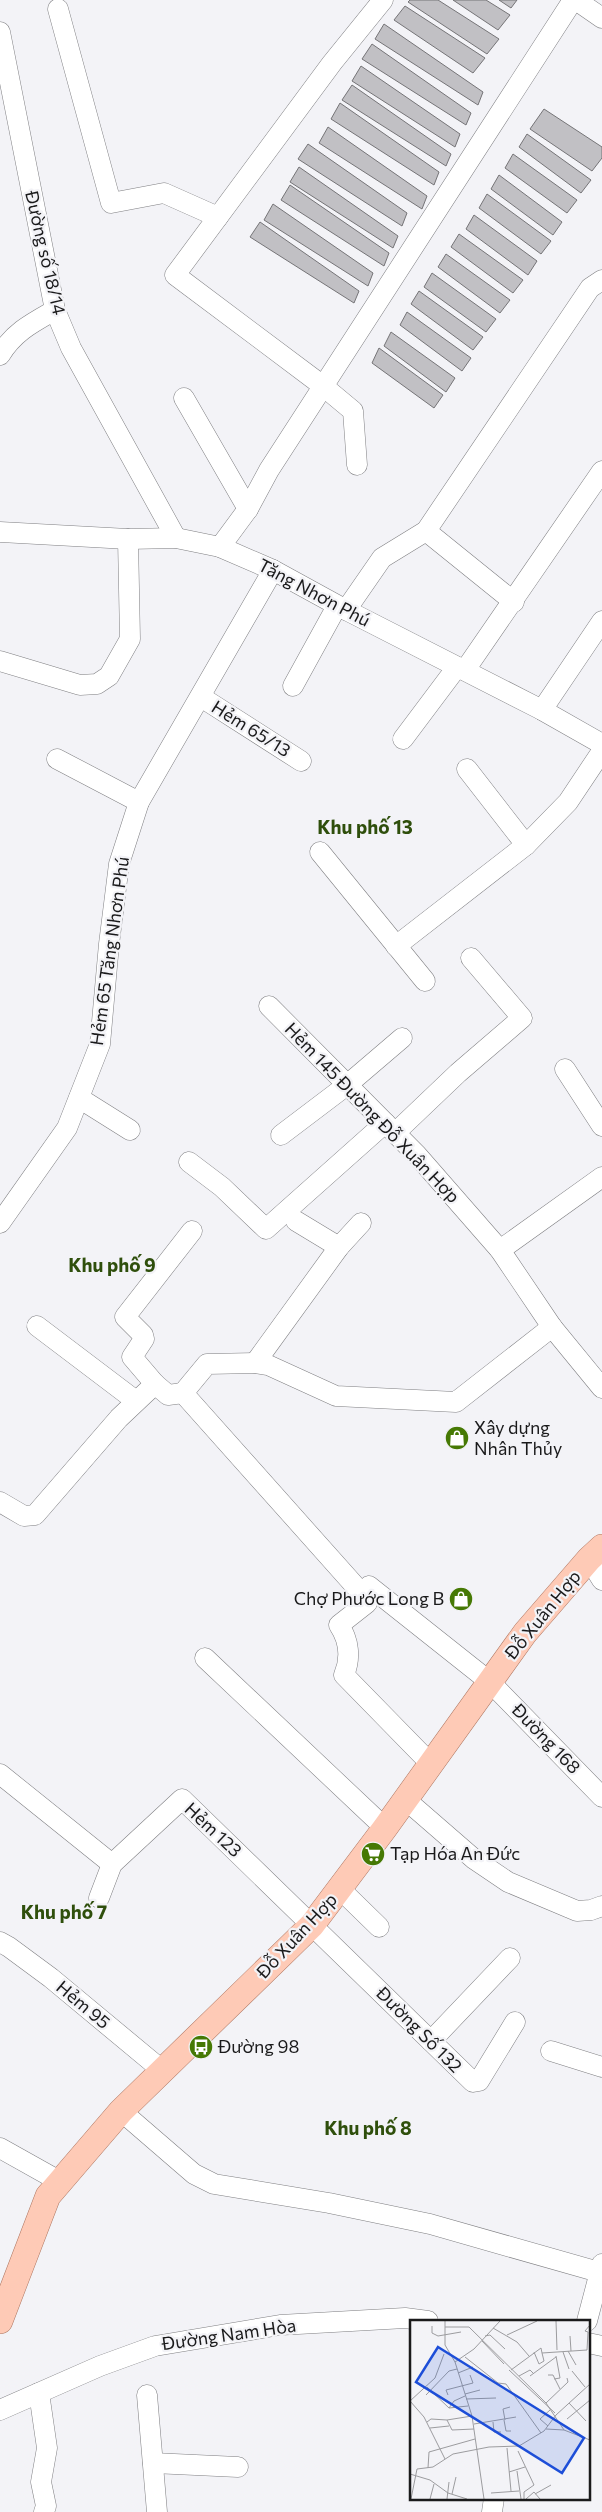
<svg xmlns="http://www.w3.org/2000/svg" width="602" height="2512" viewBox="0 0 602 2512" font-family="Commissioner,sans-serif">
  <rect width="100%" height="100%" fill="#f3f3f7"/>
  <!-- building -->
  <g fill="#c1c0c4" stroke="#757477">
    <path d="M410 0H438L499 39 487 54 408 2Z"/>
    <path d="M453 0H486L510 15 498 30Z"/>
    <path d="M499 0H517L511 8Z"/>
    <path d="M405 6 485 58 473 73 394 20Z"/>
    <path d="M384 24 483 92 478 105 375 39Z"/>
    <path d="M372 44 471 113 466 125 362 59Z"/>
    <path d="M361 66 460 134 455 147 352 81Z"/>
    <path d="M352 85 451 154 446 166 342 100Z"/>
    <path d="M340 103 439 172 434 185 331 119Z"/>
    <path d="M544 109 602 147V158L592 171 530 129Z"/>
    <path d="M328 127 427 196 422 209 319 143Z"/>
    <path d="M527 134 591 180 581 193 519 147Z"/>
    <path d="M308 144 407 213 402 226 298 159Z"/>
    <path d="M513 154 577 200 567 213 505 168Z"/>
    <path d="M299 167 398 236 393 248 290 182Z"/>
    <path d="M499 175 562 222 553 235 491 189Z"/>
    <path d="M290 185 389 253 384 266 281 200Z"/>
    <path d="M487 194 551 241 541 254 479 208Z"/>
    <path d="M273 204 373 273 368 286 264 220Z"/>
    <path d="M474 215 537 261 528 275 466 229Z"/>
    <path d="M260 222 359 291 354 303 250 237Z"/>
    <path d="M459 234 523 280 513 293 451 247Z"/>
    <path d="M446 254 510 300 500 313 438 267Z"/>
    <path d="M432 273 496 319 486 332 424 287Z"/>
    <path d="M419 291 483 337 473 350 411 304Z"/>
    <path d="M407 312 471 358 462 371 400 325Z"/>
    <path d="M391 332 455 378 446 392 384 346Z"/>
    <path d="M379 348 443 395 434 408 372 363Z"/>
  </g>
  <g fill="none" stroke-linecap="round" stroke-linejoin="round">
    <!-- minor casing -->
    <g stroke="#7f7f82" stroke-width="21">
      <g id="minor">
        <path d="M576 0 602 18"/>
        <path d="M58 9 111 203 164 193 218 217"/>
        <path d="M0 32 55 310 71 348 176 538"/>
        <path d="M0 355C14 332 32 323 55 310"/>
        <path d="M184 398 248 509"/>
        <path d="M357 465 353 411 323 386 175 275 332 63 383 0"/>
        <path d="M426 531 514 602"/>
        <path d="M0 532 128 539 176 538 220 547 273 570 346 610 542 710 602 744"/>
        <path d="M220 547 248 509 269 470 573 0"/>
        <path d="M346 610 382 558 426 531 590 288 602 280"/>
        <path d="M0 661 80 685 97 684 109 676 130 639 128 539"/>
        <path d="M465 670 602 471"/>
        <path d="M293 686 337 606"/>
        <path d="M201 697 301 761"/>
        <path d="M542 710 602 621"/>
        <path d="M403 739 457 667"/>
        <path d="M57 759 139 802"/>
        <path d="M467 769 526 845"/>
        <path d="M320 852 425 981"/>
        <path d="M396 946 526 845 568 802 602 751"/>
        <path d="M269 1006 417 1155 500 1250 552 1327 602 1388"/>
        <path d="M565 1069 602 1126"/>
        <path d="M79 1098 130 1130"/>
        <path d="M395 1133 458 1073 522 1018 471 958"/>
        <path d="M281 1135 347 1085 402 1038"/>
        <path d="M189 1162 222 1187 266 1229 385 1123"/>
        <path d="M296 1221 339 1247"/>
        <path d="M0 1223 67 1128 100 1044 109 944 119 864 139 802 273 570"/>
        <path d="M500 1250 602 1177"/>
        <path d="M37 1326 136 1401"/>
        <path d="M255 1363 339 1247 361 1223"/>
        <path d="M155 1384 132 1357 144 1339 143 1335 125 1317 192 1231"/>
        <path d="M183 1393 356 1587 367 1603 339 1625C349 1640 351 1658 344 1675L431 1764"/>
        <path d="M183 1393 207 1364 255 1363 268 1365 336 1396 456 1402 552 1327"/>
        <path d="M0 1502 24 1516 35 1515 119 1418 155 1384 168 1395 183 1393"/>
        <path d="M589 1559 602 1580"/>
        <path d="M369 1586 490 1682 602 1797"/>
        <path d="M205 1658 385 1828"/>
        <path d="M0 1774 112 1864"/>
        <path d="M406 1800 474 1859 508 1882 577 1911 591 1910 602 1906"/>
        <path d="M340 1889 379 1927"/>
        <path d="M99 1898 112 1864 182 1799 473 2082 479 2081 515 2022"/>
        <path d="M0 1942 9 1947 51 1978 163 2071"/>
        <path d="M431 2041 510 1958"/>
        <path d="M551 2051 602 2067"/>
        <path d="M121 2111 194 2174 214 2184 329 2203 430 2224 602 2273"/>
        <path d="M0 2148 59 2181"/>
        <path d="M587 2321 602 2264"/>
        <path d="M588 2343 602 2346"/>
        <path d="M39 2393 47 2448 41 2482 46 2506 44 2512"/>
        <path d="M147 2395 157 2512"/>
        <path d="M0 2410 100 2366 155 2346 280 2325 405 2318 428 2321"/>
        <path d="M153 2463 238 2467"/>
        <path d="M492 2512 494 2498"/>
      </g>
    </g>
    <!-- major casing -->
    <g stroke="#ae7661" stroke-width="26">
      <path id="major" d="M0 2321 48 2196 121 2111 312 1925 385 1828 525 1633 589 1559 602 1547"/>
    </g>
    <!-- minor -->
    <use href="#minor" stroke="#fff" stroke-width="20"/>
    <!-- major -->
    <use href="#major" stroke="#fecab6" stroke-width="25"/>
  </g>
  <!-- icons -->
  <defs>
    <g id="shop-disc" transform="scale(1.25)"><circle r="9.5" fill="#467904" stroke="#f3f3f7"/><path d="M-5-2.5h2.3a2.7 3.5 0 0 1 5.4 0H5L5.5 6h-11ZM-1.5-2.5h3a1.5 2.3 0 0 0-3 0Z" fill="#fff"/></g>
    <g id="supermarket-disc" transform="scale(1.25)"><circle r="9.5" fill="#467904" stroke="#f3f3f7"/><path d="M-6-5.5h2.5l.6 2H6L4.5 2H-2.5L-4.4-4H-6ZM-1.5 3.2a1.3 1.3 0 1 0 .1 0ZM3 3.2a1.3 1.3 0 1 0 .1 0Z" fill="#fff"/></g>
    <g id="bus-disc" transform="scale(1.25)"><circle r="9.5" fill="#467904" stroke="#f3f3f7"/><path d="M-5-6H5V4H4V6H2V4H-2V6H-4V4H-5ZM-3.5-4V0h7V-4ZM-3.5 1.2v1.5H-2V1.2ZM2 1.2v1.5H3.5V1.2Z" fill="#fff"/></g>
  </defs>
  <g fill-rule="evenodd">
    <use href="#shop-disc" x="457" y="1438"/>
    <use href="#shop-disc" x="461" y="1599"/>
    <use href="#supermarket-disc" x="373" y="1854"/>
    <use href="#bus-disc" x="201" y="2047"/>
  </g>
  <g text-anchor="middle" stroke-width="4.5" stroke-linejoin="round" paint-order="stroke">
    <!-- street labels -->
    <g font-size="18" fill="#1a1a1b" stroke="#f3f3f7">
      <text transform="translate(45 253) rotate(77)" y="6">Đường số 18/14</text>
      <text transform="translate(314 593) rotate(28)" y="6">Tăng Nhơn Phú</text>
      <text transform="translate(251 729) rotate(32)" y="6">Hẻm 65/13</text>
      <text transform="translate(110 951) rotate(-82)" y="6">Hẻm 65 Tăng Nhơn Phú</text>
      <text transform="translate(372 1113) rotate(46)" y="6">Hẻm 145 Đường Đỗ Xuân Hợp</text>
      <text transform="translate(543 1615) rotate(-51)" y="6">Đỗ Xuân Hợp</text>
      <text transform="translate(546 1739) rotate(46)" y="6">Đường 168</text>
      <text transform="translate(213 1830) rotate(43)" y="6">Hẻm 123</text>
      <text transform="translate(297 1936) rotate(-47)" y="6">Đỗ Xuân Hợp</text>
      <text transform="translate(83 2005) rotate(40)" y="6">Hẻm 95</text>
      <text transform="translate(419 2030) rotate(45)" y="6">Đường Số 132</text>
      <text transform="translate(229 2335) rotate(-8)" y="6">Đường Nam Hòa</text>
    </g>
    <!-- poi labels -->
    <g font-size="18" fill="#1a1a1b" stroke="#f3f3f7" text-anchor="start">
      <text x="474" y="1434">Xây dựng<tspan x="474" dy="21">Nhân Thủy</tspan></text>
      <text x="444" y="1605" text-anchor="end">Chợ Phước Long B</text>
      <text x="390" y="1860">Tạp Hóa An Đức</text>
      <text x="218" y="2053">Đường 98</text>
    </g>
    <!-- neighbourhood labels -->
    <g font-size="19" font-weight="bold" fill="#2f4f0c" stroke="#f3f3f7">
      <text x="365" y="834">Khu phố 13</text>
      <text x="112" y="1272">Khu phố 9</text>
      <text x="64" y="1919">Khu phố 7</text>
      <text x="368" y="2135">Khu phố 8</text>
    </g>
  </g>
  <!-- overview -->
  <g transform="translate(410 2320)">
    <rect width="180" height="180" fill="#f3f3f7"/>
    <path fill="none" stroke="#9c9c9f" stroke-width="1" d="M35 1V25L45 42 62 96 74 179M146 1 147 30M22 6V13L28 16 51 12M35 7H59L136 83 154 110M83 8 107 22 119 36M97 15 127 1M75 16 80 15 95 29M160 16 161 31M72 21 94 44M177 30 178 12 175 11 180 5M158 31 166 45M124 32 129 44 134 41 132 33M153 32 159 49M55 37 88 63 96 64 131 113M45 42 64 29 90 1M99 50 145 93M101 50 131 28 132 33 177 30M162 51 175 67M48 53 63 47M138 55H143L150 69M109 56 120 50 124 54M120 56 146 37M144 59 150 58 146 36M17 67 39 88 58 86M55 74 70 70M16 75 39 51 47 49M38 75 36 70 63 63 60 55M56 79 86 78M0 81 14 97 35 139M0 81 25 58 34 34M136 83 158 62 157 58M159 83 176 101M39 88 44 81 55 76M157 99 180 80M37 100 42 110 64 109M94 100 96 111H101M95 100 93 89 100 87M17 102 21 99 37 100 62 96M83 102 84 112H91M64 104 106 97M138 106 130 99 140 90M20 108 39 106M136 109 154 110 180 120M97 128 101 171M108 131 124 165 114 172V179M18 148 19 132 65 119M107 151 111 179M99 152 115 147M0 154 20 160 38 173 57 179M81 173 109 171M42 174 46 157M125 174 141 165M1 179 7 149 23 147 43 134 79 127 109 126 134 111 146 95 180 64M20 179 24 164M37 179 39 162M116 179 124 172 130 179"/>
    <path fill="#1d4ed8" fill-opacity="0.15" stroke="#1d4ed8" stroke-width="2.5" d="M28 27 174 118 152 153 6 62Z"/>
    <rect width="180" height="180" fill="none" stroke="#1a1a1b" stroke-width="2.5"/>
  </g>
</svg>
